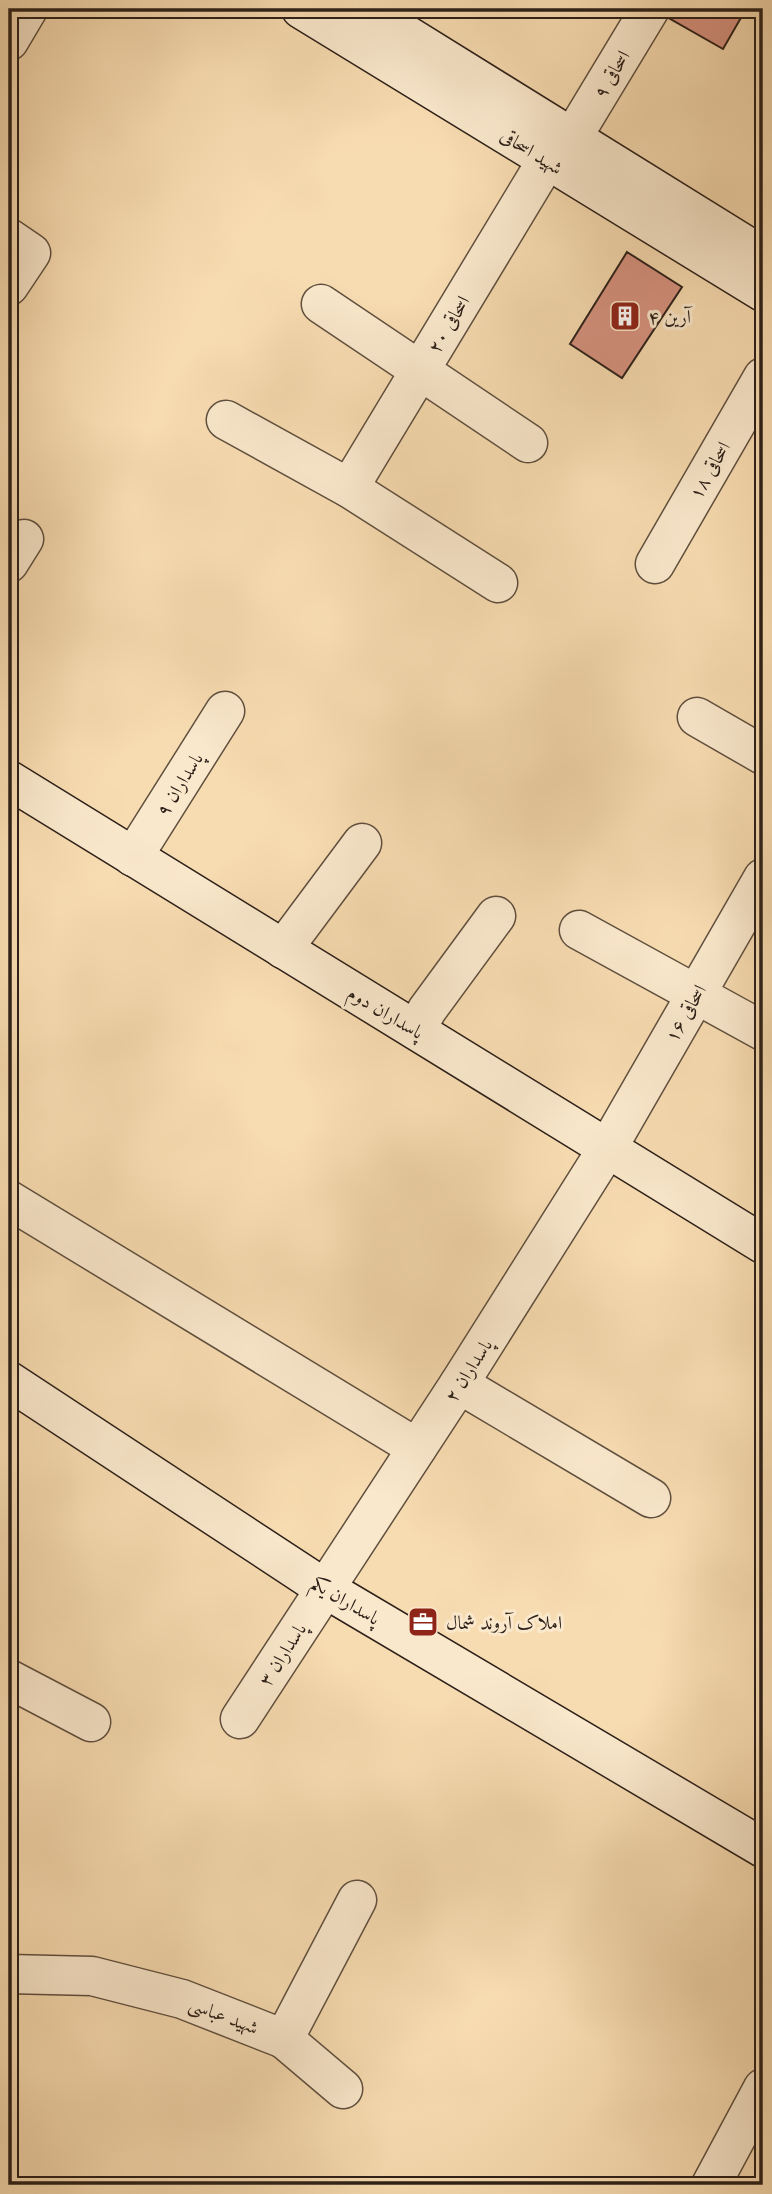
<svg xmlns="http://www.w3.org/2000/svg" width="772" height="2194" viewBox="0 0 772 2194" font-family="'Libre Caslon Text',Amiri,serif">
  <rect width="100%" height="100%" fill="#f8dcb1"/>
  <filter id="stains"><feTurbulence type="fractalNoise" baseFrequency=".00286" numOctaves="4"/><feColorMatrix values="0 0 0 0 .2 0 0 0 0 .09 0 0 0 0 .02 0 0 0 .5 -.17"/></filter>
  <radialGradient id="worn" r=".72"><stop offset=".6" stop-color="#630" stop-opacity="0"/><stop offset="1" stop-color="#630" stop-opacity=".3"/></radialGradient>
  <!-- building -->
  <g fill="#d79280" stroke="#2c2019" stroke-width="2">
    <path d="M662 9H746L723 49 660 13Z"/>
    <path d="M627 252 682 287 622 378 570 344Z"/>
  </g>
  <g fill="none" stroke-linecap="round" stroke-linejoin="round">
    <!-- street casing -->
    <g stroke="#5f4f3f" stroke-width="41">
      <g id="street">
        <path d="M9 41 28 9"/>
        <path d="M572 138 650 9"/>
        <path d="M9 238 31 253 9 286"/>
        <path d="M321 304 528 443"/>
        <path d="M226 420 349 488 498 583"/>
        <path d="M349 488 547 160"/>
        <path d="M9 563 24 539"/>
        <path d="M655 564 763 377"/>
        <path d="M697 717 763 755"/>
        <path d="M133 857 225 711"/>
        <path d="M579 930 763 1031"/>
        <path d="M283 949 362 843"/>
        <path d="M416 1030 427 1010 496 916"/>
        <path d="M9 1200 417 1448"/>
        <path d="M459 1384 651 1498"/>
        <path d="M9 1679 91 1722"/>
        <path d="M240 1719 459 1384 607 1149 763 878"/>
        <path d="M9 1974 92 1976 182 1999 284 2039 357 1900"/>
        <path d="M284 2039 343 2089"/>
        <path d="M711 2185 763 2088"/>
      </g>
    </g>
    <!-- secondary casing -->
    <g stroke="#2c2019" stroke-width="41">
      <g id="secondary">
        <path d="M301 9 763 292"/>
        <path d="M365 9 763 256"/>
        <path d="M9 780 763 1244"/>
        <path d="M9 1381 324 1588 763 1848"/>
      </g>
    </g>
    <!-- street -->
    <use href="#street" stroke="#fae8cc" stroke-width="38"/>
    <!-- secondary -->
    <use href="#secondary" stroke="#fae8cc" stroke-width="38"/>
  </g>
  <!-- icons -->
  <defs>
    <g id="building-square" transform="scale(1.575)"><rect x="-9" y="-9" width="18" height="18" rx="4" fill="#8f2418" stroke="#fae8cc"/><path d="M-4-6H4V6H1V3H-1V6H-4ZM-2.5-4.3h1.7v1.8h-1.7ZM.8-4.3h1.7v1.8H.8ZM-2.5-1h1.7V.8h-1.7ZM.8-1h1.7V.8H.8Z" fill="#fff"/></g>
    <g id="office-square" transform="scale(1.575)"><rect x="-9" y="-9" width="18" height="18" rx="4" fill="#8f2418" stroke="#fae8cc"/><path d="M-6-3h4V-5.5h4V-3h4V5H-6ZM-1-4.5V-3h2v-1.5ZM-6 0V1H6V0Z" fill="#fff"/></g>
  </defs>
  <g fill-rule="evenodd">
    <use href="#building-square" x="625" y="316"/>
    <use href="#office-square" x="423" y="1622"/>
  </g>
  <g text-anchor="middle" stroke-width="6" stroke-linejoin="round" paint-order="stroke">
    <!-- street labels -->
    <g font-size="19" fill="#2c2019" stroke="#fae8cc">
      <text transform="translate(611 74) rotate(-59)" y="7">اسحاقی ۹</text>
      <text transform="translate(532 151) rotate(32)" y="7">شهید اسحاقی</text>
      <text transform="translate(448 324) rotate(-59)" y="7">اسحاقی ۲۰</text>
      <text transform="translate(709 470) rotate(-60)" y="7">اسحاقی ۱۸</text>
      <text transform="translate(179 784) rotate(-58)" y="7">پاسداران ۹</text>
      <text transform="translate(386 1012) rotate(31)" y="7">پاسداران دوم</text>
      <text transform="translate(685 1013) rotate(-60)" y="7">اسحاقی ۱۶</text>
      <text transform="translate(468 1370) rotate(-57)" y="7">پاسداران ۲</text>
      <text transform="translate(346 1600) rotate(31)" y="7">پاسداران یکم</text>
      <text transform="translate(282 1654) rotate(-57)" y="7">پاسداران ۳</text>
      <text transform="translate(224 2015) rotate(21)" y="7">شهید عباسی</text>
    </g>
    <!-- poi labels -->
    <g font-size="19" fill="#2c2019" stroke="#fae8cc" text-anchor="start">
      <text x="648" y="323">آرین ۴</text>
      <text x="446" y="1629">املاک آروند شمال</text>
    </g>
  </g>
  <!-- margin -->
  <rect width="772" height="2194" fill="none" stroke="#f8dcb1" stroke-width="35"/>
  <rect x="10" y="10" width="751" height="2173" fill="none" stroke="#2c2019" stroke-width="3.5"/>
  <rect x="18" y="18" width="737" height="2159" fill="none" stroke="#2c2019" stroke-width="2"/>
  <rect width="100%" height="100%" filter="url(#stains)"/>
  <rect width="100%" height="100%" fill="url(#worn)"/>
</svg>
